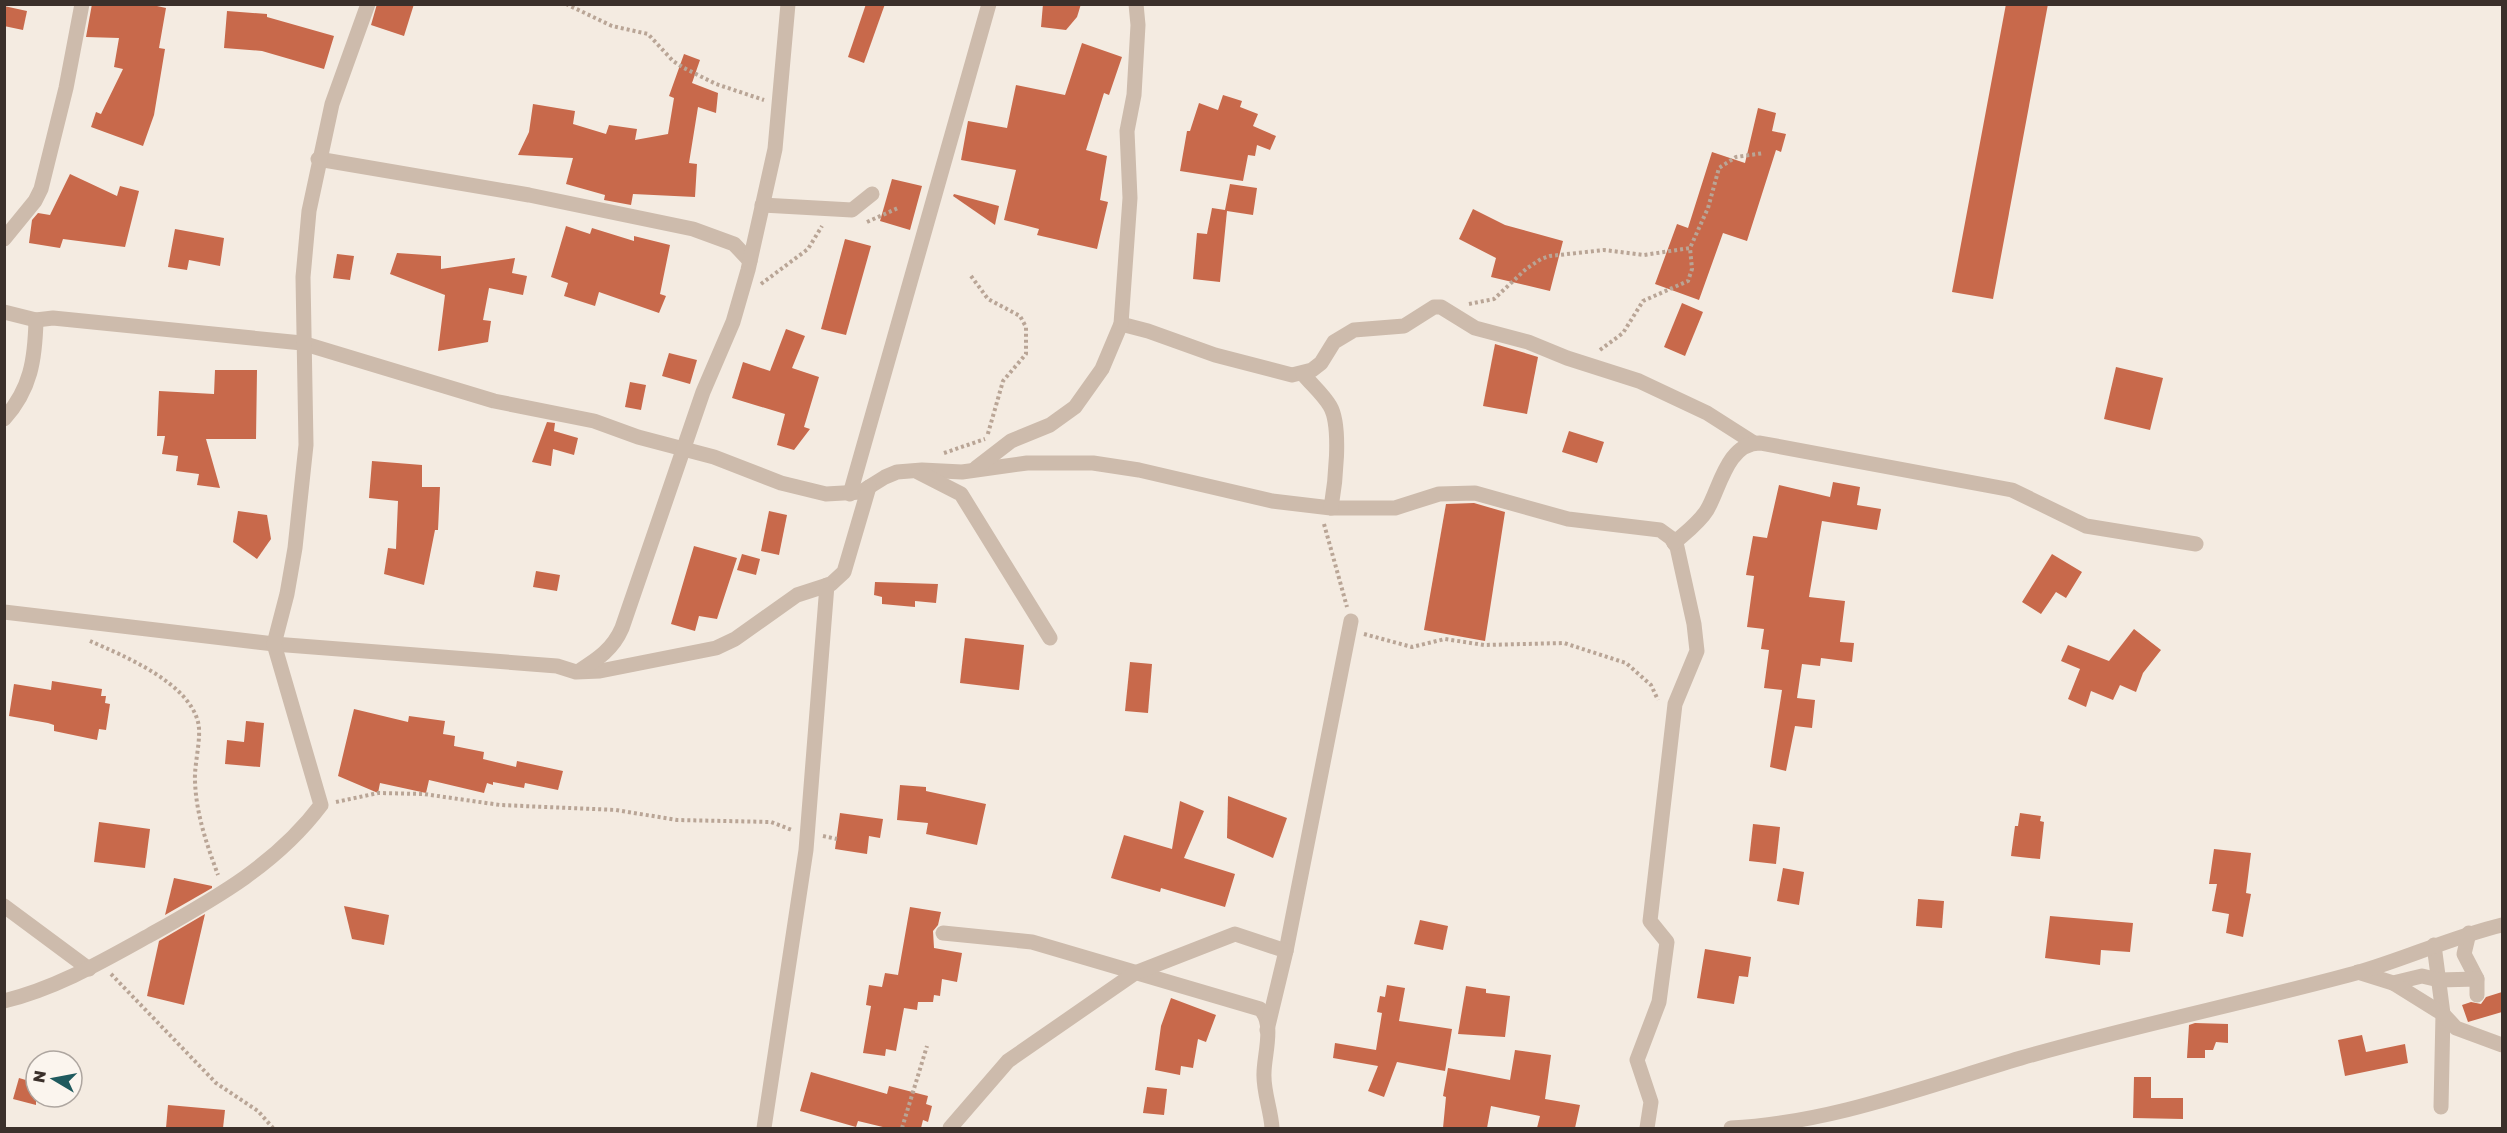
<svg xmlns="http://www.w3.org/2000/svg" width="2507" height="1133" viewBox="0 0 2507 1133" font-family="'Golos Text',sans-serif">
  <rect width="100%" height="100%" fill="#f4ebe1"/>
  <!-- building -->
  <g fill="#c8694b">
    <path d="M92 4H148L166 8 159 48 165 49 154 115 143 146 91 127 96 112 101 114 123 69 114 67 119 38 86 37Z"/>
    <path d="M377 4H414L404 36 371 25Z"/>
    <path d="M866 4H885L864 63 848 57Z"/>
    <path d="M1043 4H1081L1077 17 1066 30 1041 27Z"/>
    <path d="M2006 4H2048L1993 299 1952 292Z"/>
    <path d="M4 6 27 11 23 30 4 26Z"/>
    <path d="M227 11 267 14V17L334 36 324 69 262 51 224 48Z"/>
    <path d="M1082 43 1122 57 1109 95 1104 93 1086 150 1107 156 1100 200 1108 202 1097 249 1037 235 1039 229 1004 220 1016 170 961 160 968 121 1007 128 1016 85 1065 95Z"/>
    <path d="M684 54 700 60 692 83 718 93 716 113 698 107 689 163 697 164 695 197 633 194 631 205 604 200 605 195 566 184 573 158 518 155 529 132 533 104 575 111 573 124 606 134 609 125 637 129 635 140 668 134 674 98 669 96Z"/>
    <path d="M1223 95 1242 101 1240 107 1258 114 1253 126 1276 136 1270 150 1257 145 1255 156 1248 155 1243 181 1180 171 1187 131H1190L1199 103 1218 110Z"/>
    <path d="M1758 108 1776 113 1772 131 1786 134 1781 152 1776 150 1747 241 1723 233 1699 300 1655 284 1677 224 1688 228 1712 152 1745 163Z"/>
    <path d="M70 174 117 196 120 186 139 191 125 247 63 239 60 248 29 243 32 220 38 213 50 215Z"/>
    <path d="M892 179 922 186 910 230 880 221Z"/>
    <path d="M1230 184 1257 188 1253 215 1227 211 1220 282 1193 279 1197 233 1207 234 1212 208 1225 210Z"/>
    <path d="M954 194 999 206 995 225 953 196Z"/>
    <path d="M1473 209 1505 225 1563 241 1550 291 1491 277 1496 258 1459 239Z"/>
    <path d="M566 226 590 234 592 228 634 241V236L670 245 660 294 666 296 659 313 599 292 595 306 564 296 568 283 551 277Z"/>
    <path d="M175 229 224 238 220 266 189 260 187 270 168 267Z"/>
    <path d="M845 239 871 246 846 335 821 329Z"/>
    <path d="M397 253 441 256V269L515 258 512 273 527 276 523 295 489 288 483 320 491 321 488 342 438 351 445 295 390 274Z"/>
    <path d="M337 254 354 256 350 280 333 278Z"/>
    <path d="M1682 303 1703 312 1685 356 1664 347Z"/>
    <path d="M786 329 805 336 792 368 819 377 804 427 810 429 794 450 777 445 785 414 732 398 743 362 770 371Z"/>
    <path d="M1495 344 1538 357 1527 414 1483 406Z"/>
    <path d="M669 353 697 360 690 384 662 376Z"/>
    <path d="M2116 367 2163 378 2150 430 2104 419Z"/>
    <path d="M215 370H257L256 439H206L220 488 197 485 199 474 176 471 178 456 162 454 165 436H157L159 391 214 394Z"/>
    <path d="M630 382 646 385 641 410 625 407Z"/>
    <path d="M547 422 555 423 554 431 578 438 574 455 553 449 551 466 532 462Z"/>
    <path d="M1569 431 1604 442 1597 463 1562 452Z"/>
    <path d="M372 461 422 465V487H440L438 530H435L424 585 384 574 388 548 396 549 398 501 369 498Z"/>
    <path d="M1833 482 1860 487 1857 505 1881 509 1877 530 1822 521 1809 597 1845 601 1840 642 1854 643 1852 662 1821 658 1820 666 1802 664 1797 698 1815 700 1812 728 1795 726 1786 771 1770 767 1782 690 1764 688 1769 650 1761 649 1764 629 1747 627 1754 576 1746 575 1753 536 1767 538 1779 485 1830 497Z"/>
    <path d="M1474 503 1505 512 1485 641 1424 630 1446 504Z"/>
    <path d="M238 511 267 515 271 539 257 559 233 542Z"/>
    <path d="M769 511 787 515 779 555 761 551Z"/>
    <path d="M694 546 737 558 717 619 699 616 695 631 671 624Z"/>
    <path d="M742 554 760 559 756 575 737 570Z"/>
    <path d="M2052 554 2082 572 2066 598 2056 592 2041 614 2022 602Z"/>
    <path d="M536 571 560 575 557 591 533 587Z"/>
    <path d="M875 582 938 584 936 603 915 601V607L882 604V597L874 595Z"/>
    <path d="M2134 629 2161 650 2143 673 2136 692 2120 685 2113 700 2091 691 2086 707 2068 699 2080 669 2061 661 2068 645 2109 661Z"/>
    <path d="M965 638 1024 645 1019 690 960 683Z"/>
    <path d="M1130 662 1152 664 1148 713 1125 711Z"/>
    <path d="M52 681 102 689 101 696H106L105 703 110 704 106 730 99 729 97 740 54 731V725L48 723 9 716 14 684 51 690Z"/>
    <path d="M354 709 408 722 409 716 445 721 443 734 455 736 454 746 484 752 483 759 516 767 517 761 563 771 558 790 525 783 524 788 493 782V785L487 783 484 793 429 780 426 793 380 783 378 793 338 776Z"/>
    <path d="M246 721 264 723 260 767 225 764 227 740 244 742Z"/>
    <path d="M900 785 926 787V791L986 804 977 845 926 834 928 823 897 820Z"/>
    <path d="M1228 796 1287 818 1273 858 1227 838Z"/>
    <path d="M1180 801 1204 811 1184 858 1235 874 1225 907 1161 888 1160 892 1111 878 1124 835 1172 849Z"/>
    <path d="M840 813 883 819 880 838 869 836 867 854 835 849Z"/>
    <path d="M2020 813 2041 816 2040 821 2044 822 2040 859 2011 856 2015 826H2018Z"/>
    <path d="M99 822 150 829 145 868 94 862Z"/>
    <path d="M1753 824 1780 827 1776 864 1749 861Z"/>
    <path d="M2214 849 2251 853 2246 893 2251 894 2243 937 2226 933 2229 914 2212 911 2217 884H2209Z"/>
    <path d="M1783 868 1804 872 1799 905 1777 901Z"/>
    <path d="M174 878 212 886V888L165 915Z"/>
    <path d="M1918 899 1944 901 1942 928 1916 926Z"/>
    <path d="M344 906 389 915 384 945 352 939Z"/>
    <path d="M910 907 941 912 938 925 933 931 934 948 962 953 957 982 942 979 940 996 934 995 933 1002H918L917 1010 904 1008 896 1051 886 1049 885 1056 863 1053 871 1006 866 1005 869 985 882 987 885 973 898 975Z"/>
    <path d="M205 914 184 1005 147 996 159 941Z"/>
    <path d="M2050 916 2133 923 2130 952 2101 950 2100 965 2045 958Z"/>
    <path d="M1420 920 1448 926 1443 950 1414 944Z"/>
    <path d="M1705 949 1751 957 1748 977 1739 976 1734 1004 1697 998Z"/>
    <path d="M1387 985 1405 988 1399 1021 1452 1029 1445 1071 1397 1062 1384 1097 1368 1091 1378 1066 1333 1058 1335 1043 1376 1050 1382 1013 1377 1012 1380 996 1385 997Z"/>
    <path d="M1466 986 1486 989V993L1510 996 1505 1037 1458 1034Z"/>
    <path d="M2502 992V1012L2468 1022 2462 1005 2471 1002 2481 1004 2486 997Z"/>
    <path d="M1171 998 1216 1015 1206 1042 1198 1039 1193 1068 1181 1066 1180 1075 1155 1070 1161 1026Z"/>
    <path d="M2195 1023 2228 1024V1043L2216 1042 2213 1050H2205V1058H2187L2189 1025Z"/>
    <path d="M2362 1035 2366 1052 2405 1044 2408 1063 2345 1076 2338 1040Z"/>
    <path d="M1515 1050 1551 1055 1545 1099 1580 1105 1575 1128H1537L1540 1116 1491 1106 1487 1128H1443L1446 1097 1443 1096 1448 1068 1510 1080Z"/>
    <path d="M811 1072 887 1094 889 1086 928 1096 926 1104 932 1106 928 1122 923 1120 921 1128H887L858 1121 856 1127 800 1111Z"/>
    <path d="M2134 1077H2151V1098H2183V1119L2133 1118Z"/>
    <path d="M19 1078 36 1083V1105L13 1099Z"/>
    <path d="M1147 1087 1167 1089 1164 1115 1143 1113Z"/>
    <path d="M168 1105 225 1110 223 1128H166Z"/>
  </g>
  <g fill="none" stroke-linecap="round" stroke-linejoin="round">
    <!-- path -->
    <g stroke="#b9a596" stroke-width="4" stroke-dasharray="3 3" stroke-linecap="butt">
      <path d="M566 4 612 26 648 34 673 61 684 68 716 84 764 100"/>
      <path d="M867 222 898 208"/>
      <path d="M971 276 988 299 1020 316 1026 327V354L1003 381 987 437"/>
      <path d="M761 284 808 249 822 226"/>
      <path d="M1469 304 1494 299 1526 269 1541 259 1550 256 1604 250 1644 255 1690 248 1708 208 1719 168 1736 157 1764 153"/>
      <path d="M1600 350 1623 333 1643 301 1688 281 1692 269 1690 248"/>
      <path d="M944 453 985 439"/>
      <path d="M1324 524 1347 607"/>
      <path d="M1364 634 1412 647 1445 639 1484 645 1564 643 1626 663 1651 685 1658 700"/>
      <path d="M90 641C124 656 188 682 198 722 202 737 194 764 195 781 196 814 207 845 218 875"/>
      <path d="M336 802 378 793 424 794 500 805 616 810 677 820 771 822 792 830"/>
      <path d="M823 836 837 839"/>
      <path d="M111 974 216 1083 258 1111 273 1128"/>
      <path d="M902 1128 927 1046"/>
    </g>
    <!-- minor -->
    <g stroke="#cdbbac" stroke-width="15">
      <path d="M318 159 529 195 693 229 734 244 750 261"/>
      <path d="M762 205 852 210 872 194"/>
      <path d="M4 239 35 201 41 189 66 88 82 4"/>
      <path d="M4 312 36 320 53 318 302 343 494 401 594 421 638 437 714 457 781 483 826 494 861 492 885 477 897 472 922 470 962 472 1027 463H1093L1139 470 1272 501 1331 508H1395L1439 494 1475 493 1568 519 1660 530 1671 538 1677 547 1694 624 1697 651 1675 704 1650 921 1667 942 1659 1002 1637 1060 1651 1102 1647 1128"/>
      <path d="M1121 324 1148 331 1215 355 1292 375 1312 370 1321 363 1334 342 1354 330 1404 326 1434 307H1441L1475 328 1528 342 1567 358 1639 381 1707 413 1754 443"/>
      <path d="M1303 374C1311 384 1323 394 1330 406 1342 426 1335 485 1331 508"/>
      <path d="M4 419C31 389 35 359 36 320"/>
      <path d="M976 468 1011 441 1050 425 1075 407 1102 369 1121 324 1130 198 1127 131 1134 95 1138 25 1136 4"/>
      <path d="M918 472 961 494 1050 638"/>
      <path d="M850 494 989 4"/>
      <path d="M1674 543C1685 533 1699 523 1707 510 1720 488 1727 443 1760 443L2012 490 2086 526 2196 544"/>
      <path d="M4 612 274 644 557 666 576 672 600 671 716 648 735 639 797 595 831 584 844 572 869 487"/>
      <path d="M579 671C598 659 613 649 622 628L703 392 733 322 748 270 775 149 788 4"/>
      <path d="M4 906 89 969"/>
      <path d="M943 933 1032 942 1260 1009C1275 1023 1264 1055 1264 1073 1263 1091 1271 1110 1272 1128"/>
      <path d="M2469 933 2464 954 2477 979"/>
      <path d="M2434 945 2443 1014 2441 1107"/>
      <path d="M1286 951 1351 621"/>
      <path d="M2358 972 2393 983 2422 976 2439 980 2477 979V995"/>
      <path d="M2393 983 2443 1014 2456 1028 2502 1045"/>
      <path d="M4 1001C57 988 103 961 150 935 214 899 276 865 321 805L274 644 287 594 295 548 306 445 303 277 309 211 332 104 368 4"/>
      <path d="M764 1128 806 850 827 585"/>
      <path d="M950 1128 1008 1061 1135 973 1235 934 1286 951 1267 1030"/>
      <path d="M1731 1128C1831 1123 1926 1086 2021 1058 2132 1026 2245 1003 2356 973 2405 959 2452 937 2502 925"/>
    </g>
  </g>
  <!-- border -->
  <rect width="2507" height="1133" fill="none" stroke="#3b302b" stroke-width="12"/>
  <!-- north arrow -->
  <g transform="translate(54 1079) rotate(280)"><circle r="28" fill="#fbf5ee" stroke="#aea6a0" stroke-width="1.5"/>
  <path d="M0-4.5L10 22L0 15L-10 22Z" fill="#1f5a5e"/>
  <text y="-9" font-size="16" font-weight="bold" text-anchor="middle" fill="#3b302b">N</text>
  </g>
</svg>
